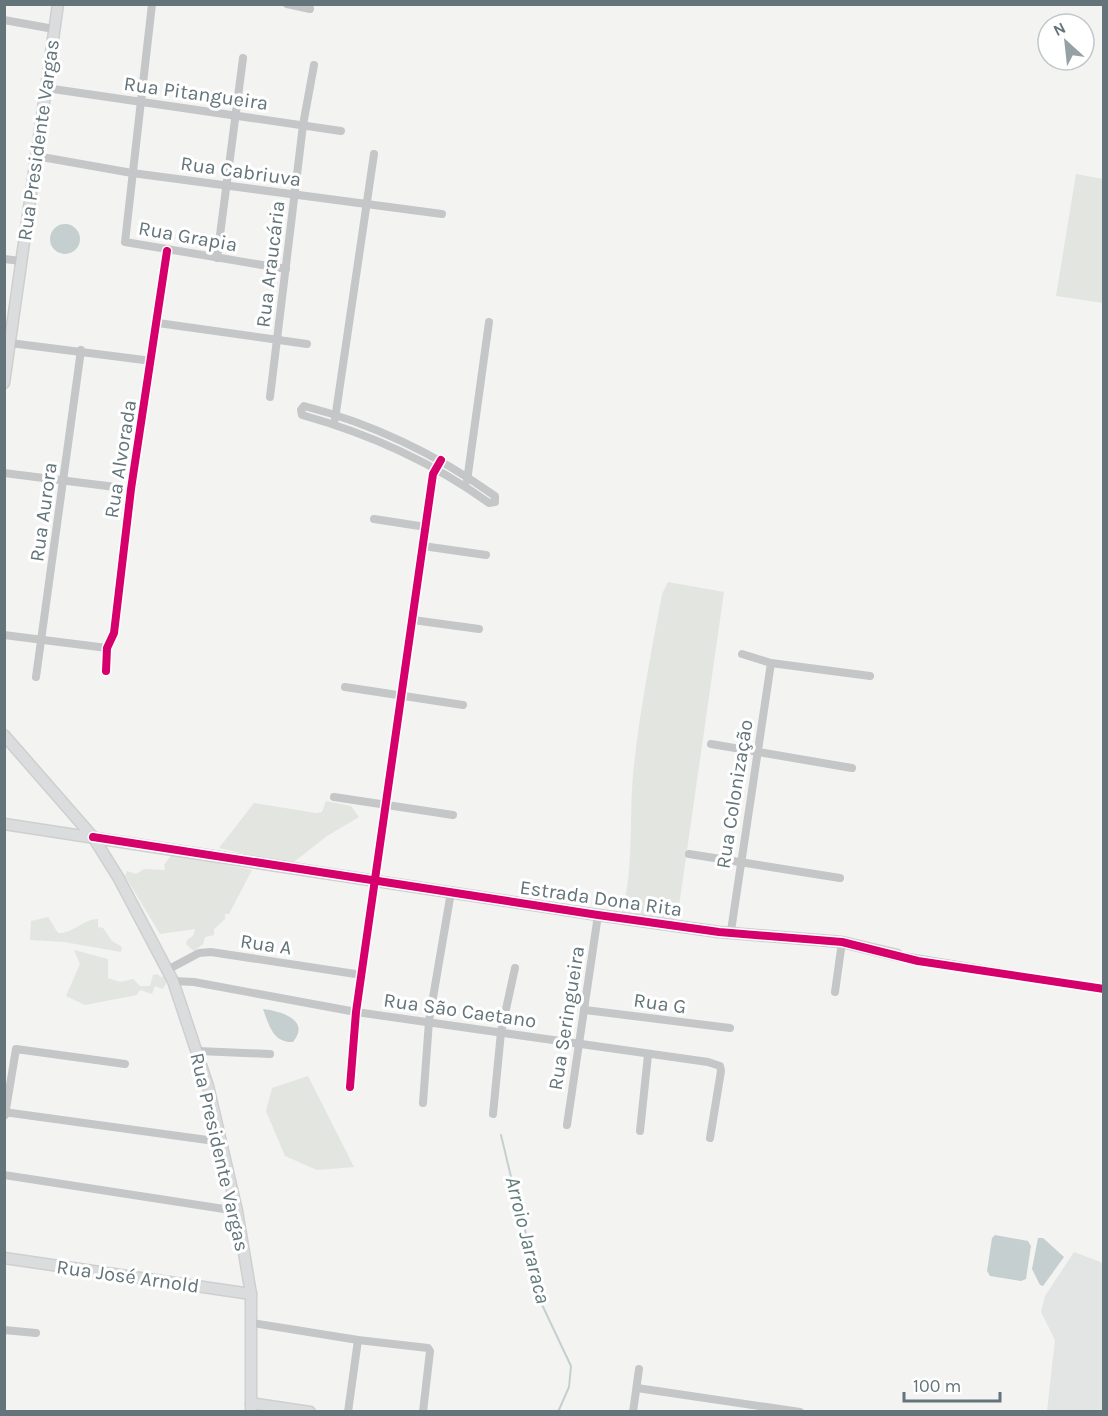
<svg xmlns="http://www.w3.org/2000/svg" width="1108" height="1416" viewBox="0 0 1108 1416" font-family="Karla,sans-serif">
  <rect width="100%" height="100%" fill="#f3f3f2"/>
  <!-- built -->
  <path fill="#e3e4e4" d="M1074 1252 1103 1263V1411H1047L1055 1340 1041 1312 1045 1296Z"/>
  <!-- green -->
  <g fill="#e2e5e0">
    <path d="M1076 174 1103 179V303L1056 296Z"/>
    <path d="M668 582 724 592 677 920 622 912C634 868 629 821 633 775 639 714 651 654 662 594Z"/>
    <path d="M326 801 351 806 359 817 327 836 290 865 219 848 254 803 316 813 322 812Z"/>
    <path d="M172 854 252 870 229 914H225V919L214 929V935L205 937 203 944 194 951 186 944 187 940 193 936 195 929 160 934 125 876 127 871 136 874 144 869 165 870 164 865Z"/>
    <path d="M48 917 58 933C73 934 83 919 98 919V927L103 928 112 941 122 947 121 952 64 942 30 940 31 921Z"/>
    <path d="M74 950 108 959V978L120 982 133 979 140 986H150L153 975 157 974 161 977 164 976 167 982 163 989 155 986 152 994 140 990 137 995 85 1005 66 996 80 964Z"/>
    <path d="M308 1076 354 1167 317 1170 285 1156 266 1111 272 1088Z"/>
  </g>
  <!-- water -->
  <g fill="#c5cfcf">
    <circle cx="65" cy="239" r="15"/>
    <path d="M263 1009C281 1011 311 1020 293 1042 273 1043 269 1025 263 1009Z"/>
    <path d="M995 1235 1028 1241 1031 1246 1026 1279 1021 1281 990 1276 987 1271 992 1238Z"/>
    <path d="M1038 1238H1043L1064 1257 1043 1286 1040 1285 1032 1269Z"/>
  </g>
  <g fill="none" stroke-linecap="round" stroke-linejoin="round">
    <!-- stream -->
    <path stroke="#c5cfcf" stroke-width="2" d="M501 1135 511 1177 519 1195 536 1292 571 1366 569 1387 558 1412"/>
    <!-- secondary casing -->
    <g stroke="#cecfcf" stroke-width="13">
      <g id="secondary">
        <path d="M4 383 58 4"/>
        <path d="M4 735 93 837 118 877 173 981 208 1086 237 1211 251 1294V1412"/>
        <path d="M4 824 598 915 719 932 842 942 897 955"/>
        <path d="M4 1258 251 1294"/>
        <path d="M251 1403 310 1412"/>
      </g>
    </g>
    <!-- street -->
    <g stroke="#c4c6c7" stroke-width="8">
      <path d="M152 4 125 242 286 269"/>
      <path d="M287 4 310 9"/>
      <path d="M4 20 54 29"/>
      <path d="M46 88 341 131"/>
      <path d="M36 156 132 173 442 214"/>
      <path d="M217 258 243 58"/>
      <path d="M4 259 21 261"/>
      <path d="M158 323 307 344"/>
      <path d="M10 343 152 361"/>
      <path d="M270 397 303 125 314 65"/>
      <path d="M304 406C374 424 436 454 495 496V502L489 503C432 462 370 434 302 415L301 410Z"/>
      <path d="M335 419 374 154"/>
      <path d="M4 473 131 489"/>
      <path d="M467 481 489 322"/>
      <path d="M374 519 426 527"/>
      <path d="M423 546 486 555"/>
      <path d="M413 620 479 629"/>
      <path d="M4 635 107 648"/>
      <path d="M742 654 771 663 870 676"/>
      <path d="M106 671 107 648 114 633 131 489 167 251"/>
      <path d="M36 677 81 350"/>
      <path d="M345 687 463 705"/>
      <path d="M711 744 852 768"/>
      <path d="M334 797 453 815"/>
      <path d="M689 854 840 878"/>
      <path d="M731 931 771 663"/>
      <path d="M897 955 1104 989"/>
      <path d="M169 969 199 953 211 952 362 975"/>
      <path d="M173 981 194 982 356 1012 708 1062 720 1066 721 1071 710 1138"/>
      <path d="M835 992 842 942"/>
      <path d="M585 1010 730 1028"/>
      <path d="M198 1051 270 1054"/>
      <path d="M350 1087 356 1012 433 474 441 460"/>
      <path d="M423 1103 429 1021 451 892"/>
      <path d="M4 1112 222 1142"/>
      <path d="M493 1114 501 1032 515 968"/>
      <path d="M5 1115 16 1049 125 1064"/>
      <path d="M567 1125 598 915"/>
      <path d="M640 1131 648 1055"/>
      <path d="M4 1175 237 1211"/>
      <path d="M252 1323 358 1340 428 1348 430 1351 423 1412"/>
      <path d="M4 1330 36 1333"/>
      <path d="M637 1388 800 1412"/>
      <path d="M348 1412 358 1340"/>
      <path d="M633 1412 639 1369"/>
    </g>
    <!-- secondary -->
    <use href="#secondary" stroke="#dbdcdd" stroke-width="10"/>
    <!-- cycleway casing -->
    <g stroke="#fff" stroke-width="11">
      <g id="cycleway">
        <path d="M106 671 107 648 114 633 131 489 167 251"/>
        <path d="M93 837 598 915 719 932 842 942 918 961 1104 989"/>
        <path d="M350 1087 356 1012 433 474 441 460"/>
      </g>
    </g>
    <!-- cycleway -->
    <use href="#cycleway" stroke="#d6006c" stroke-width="8"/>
  </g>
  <g text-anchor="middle" stroke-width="6" stroke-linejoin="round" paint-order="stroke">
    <!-- street labels -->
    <g font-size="20" fill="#63757a" stroke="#fff">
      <text transform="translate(196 93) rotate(8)" y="7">Rua Pitangueira</text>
      <text transform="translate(38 140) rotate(-82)" y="7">Rua Presidente Vargas</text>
      <text transform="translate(241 171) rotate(8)" y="7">Rua Cabriuva</text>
      <text transform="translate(188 236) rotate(10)" y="7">Rua Grapia</text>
      <text transform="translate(270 264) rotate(-83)" y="7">Rua Araucária</text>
      <text transform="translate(120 459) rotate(-81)" y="7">Rua Alvorada</text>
      <text transform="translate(43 512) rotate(-82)" y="7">Rua Aurora</text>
      <text transform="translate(734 794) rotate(-81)" y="7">Rua Colonização</text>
      <text transform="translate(601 898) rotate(8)" y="7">Estrada Dona Rita</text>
      <text transform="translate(266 944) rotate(8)" y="7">Rua A</text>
      <text transform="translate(660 1003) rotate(8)" y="7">Rua G</text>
      <text transform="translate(460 1010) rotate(8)" y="7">Rua São Caetano</text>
      <text transform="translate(566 1018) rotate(-81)" y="7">Rua Seringueira</text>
      <text transform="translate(220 1152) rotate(77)" y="7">Rua Presidente Vargas</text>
      <text transform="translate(128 1276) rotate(8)" y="7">Rua José Arnold</text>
    </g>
    <!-- water labels -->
    <g font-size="21" font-style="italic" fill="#637b7b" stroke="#fff">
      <text transform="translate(528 1240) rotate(76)" y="7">Arroio Jararaca</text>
    </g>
  </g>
  <!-- border -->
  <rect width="1108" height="1416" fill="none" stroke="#63757a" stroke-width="12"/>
  <!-- north arrow -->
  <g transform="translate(1066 42) rotate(333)"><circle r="28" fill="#ffffff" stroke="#c1c8ca" stroke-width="1.5"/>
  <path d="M0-4.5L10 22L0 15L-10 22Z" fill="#95a1a4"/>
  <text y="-9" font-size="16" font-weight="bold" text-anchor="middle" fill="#63757a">N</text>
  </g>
  <!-- scale -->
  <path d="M904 1392v9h96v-9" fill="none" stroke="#63757a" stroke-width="3"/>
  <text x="913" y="1392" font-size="18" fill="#63757a" stroke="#ffffff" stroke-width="4.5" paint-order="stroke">100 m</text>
</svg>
